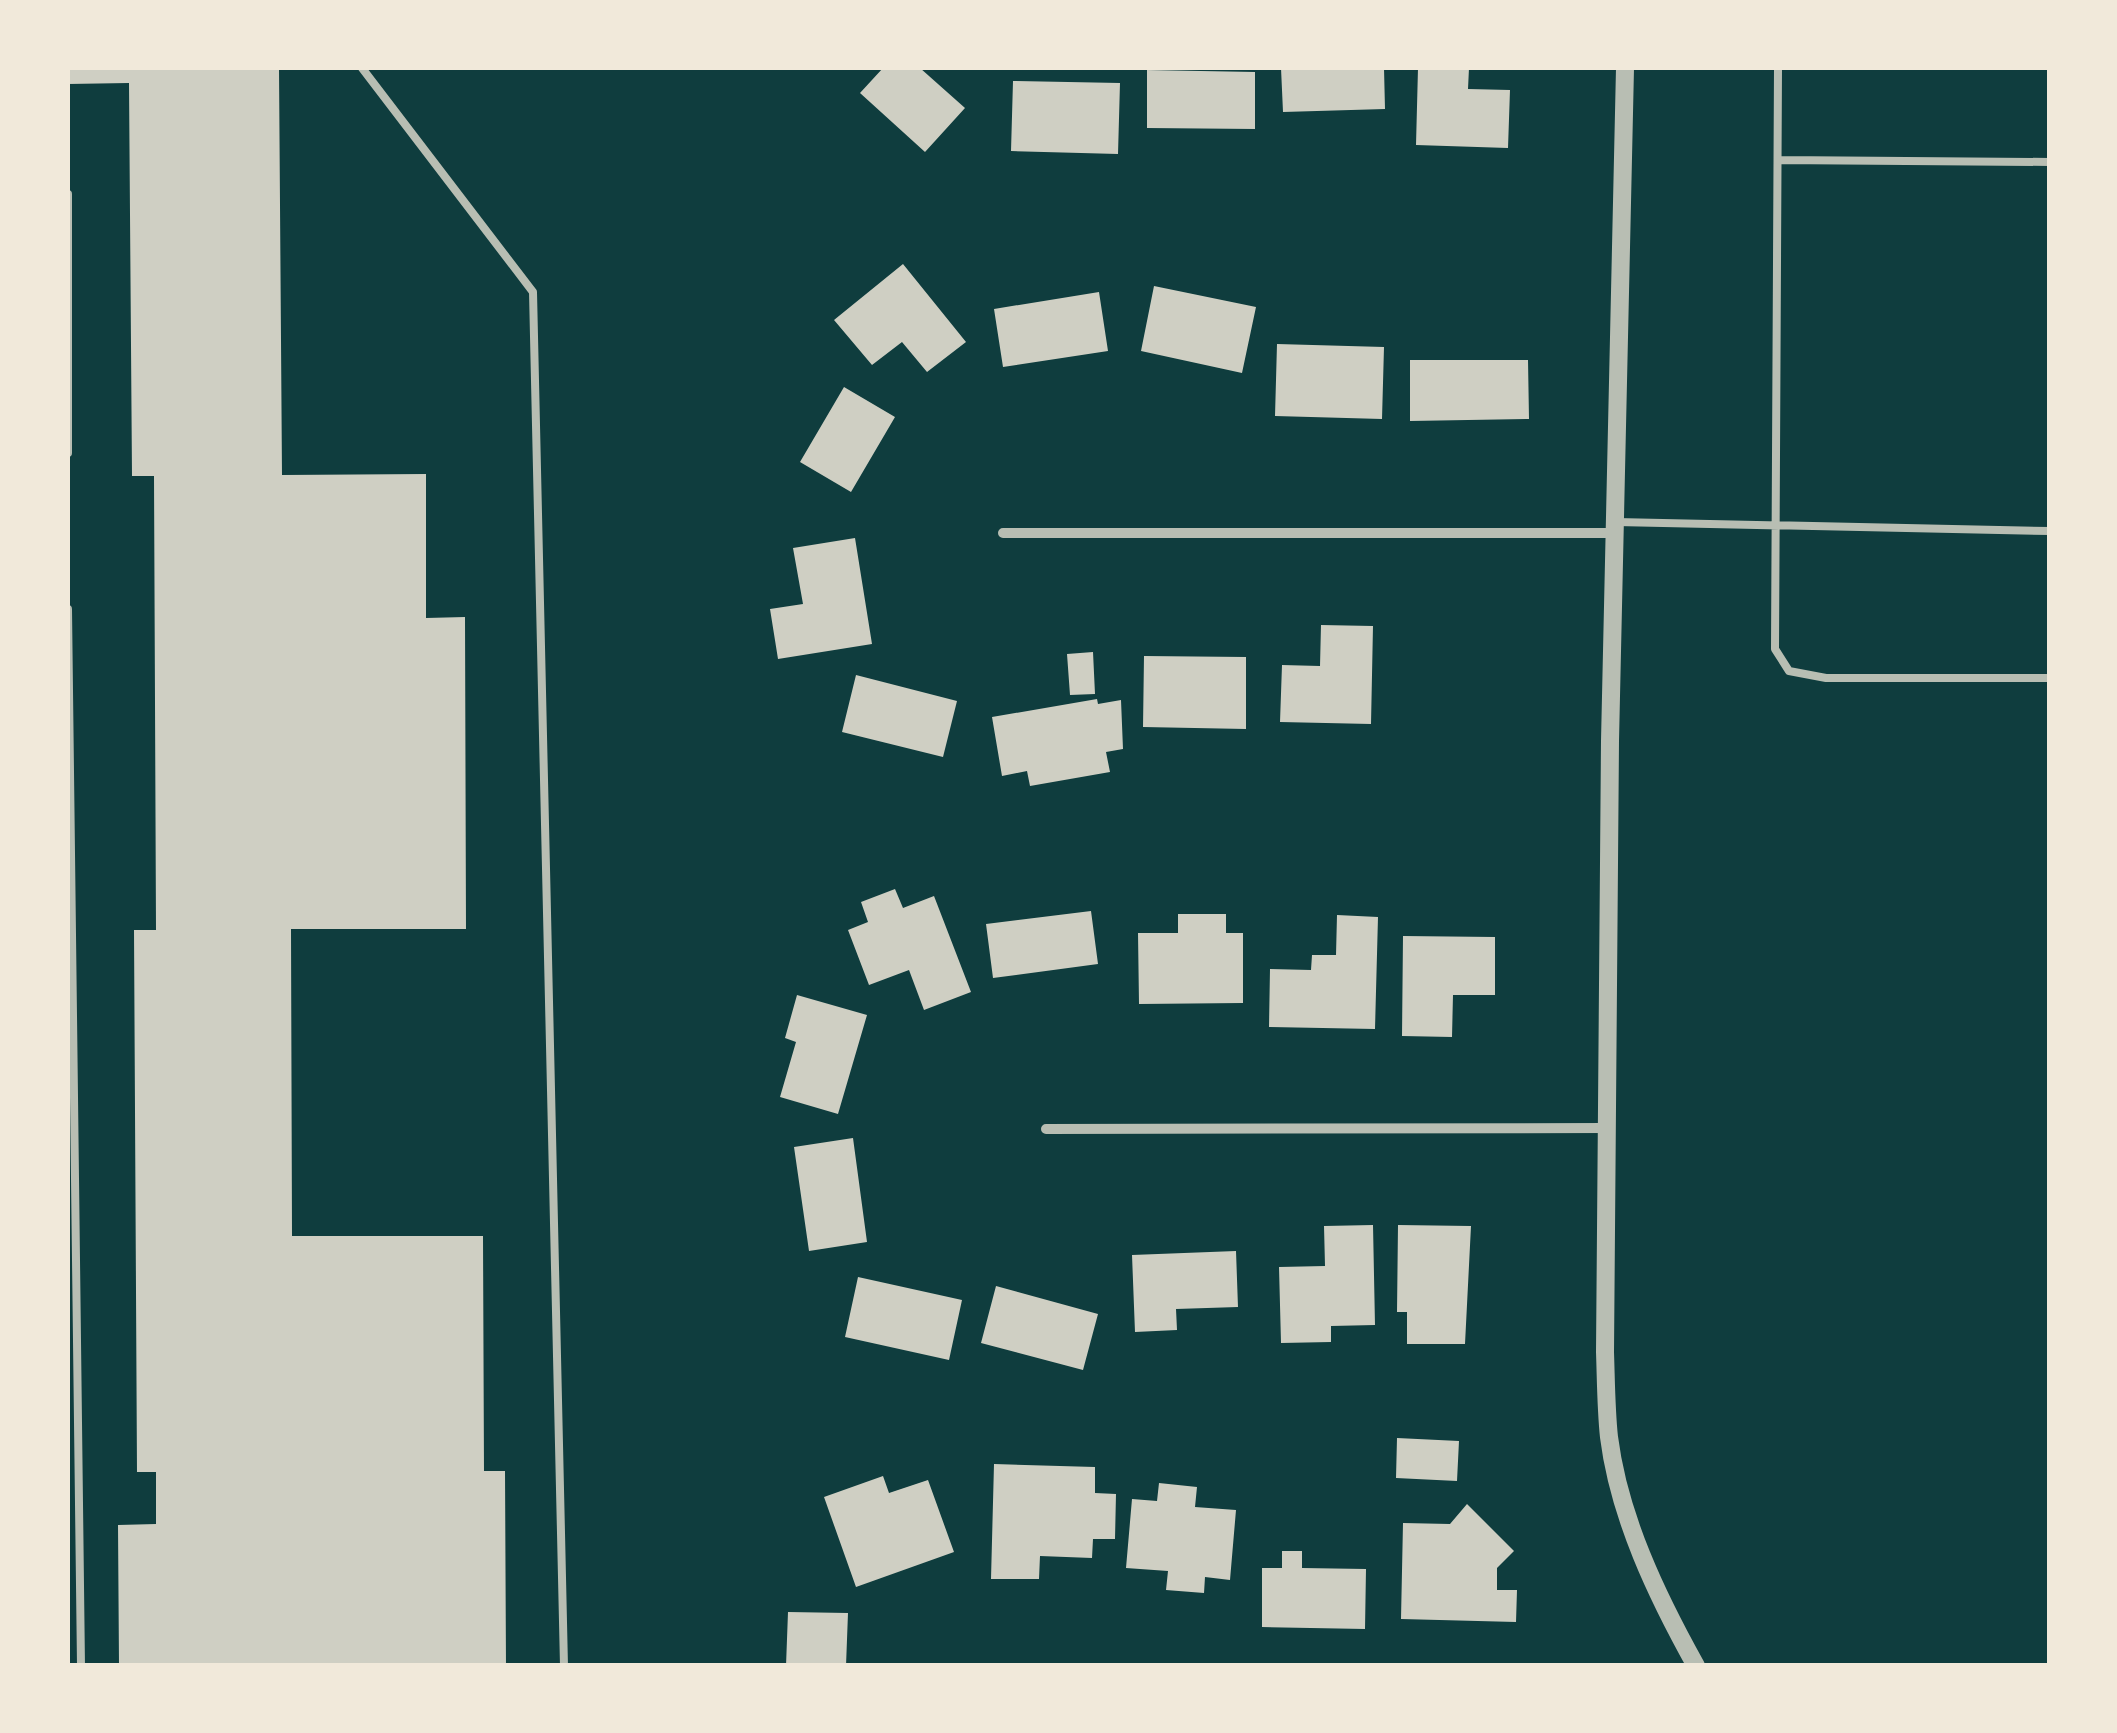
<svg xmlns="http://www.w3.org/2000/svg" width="2117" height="1733" font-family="'Fira Sans Condensed',sans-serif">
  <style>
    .building { fill: #cfcfc3 }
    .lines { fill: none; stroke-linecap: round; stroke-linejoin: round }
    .service { stroke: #b8beb3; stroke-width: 8 }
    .minor { stroke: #b8beb3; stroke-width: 10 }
    .tertiary { stroke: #b8beb3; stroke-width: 18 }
  </style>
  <rect width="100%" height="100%" fill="#0f3d3e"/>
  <!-- building -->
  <path class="building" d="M68 68H279L282 475 426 474V618L465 617 466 929H291L292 1236H483L484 1471H505L506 1666H119L118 1525 156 1524V1472H137L134 930H156L154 476H132L129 83 68 84Z
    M883 68H920L965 108 925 152 860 93Z
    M1281 68H1384L1385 109 1283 112Z
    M1418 68H1469L1468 89 1510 90 1508 148 1416 145Z
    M1147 70 1255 72V129L1147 128Z
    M1013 81 1120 83 1118 154 1011 151Z
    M903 264 966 342 927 372 902 342 872 365 834 320Z
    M1154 286 1256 307 1242 373 1141 351Z
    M1099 292 1108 351 1003 367 994 309Z
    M1277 344 1384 347 1382 419 1275 416Z
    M1410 360H1528L1529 419 1410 421Z
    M844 387 895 417 851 492 800 462Z
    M855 538 872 644 778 659 770 609 803 604 793 548Z
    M1321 625 1373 626 1371 724 1280 722 1282 665 1320 666Z
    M1093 652 1095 694 1070 695 1067 654Z
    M1144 656 1246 657V729L1143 727Z
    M856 675 957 701 943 757 842 732Z
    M1097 699 1098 704 1121 700 1123 749 1106 752 1110 772 1030 786 1027 771 1002 776 992 717Z
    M895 889 903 908 934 896 971 992 924 1010 909 970 869 985 848 930 868 922 861 902Z
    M1091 911 1098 964 993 978 986 924Z
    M1178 914H1226V933H1243V1003L1139 1004 1138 933H1178Z
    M1337 915 1378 917 1375 1029 1269 1027 1270 969 1311 970 1312 955H1336Z
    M1403 936 1495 937V995H1453L1452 1037 1402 1036Z
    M797 995 867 1015 838 1114 780 1097 796 1042 785 1038Z
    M853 1138 867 1242 809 1251 794 1147Z
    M1373 1225 1375 1325 1331 1326V1342L1281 1343 1279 1267 1325 1266 1324 1226Z
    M1398 1225 1471 1226 1465 1344H1407V1312H1397Z
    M1236 1251 1238 1307 1176 1309 1177 1330 1135 1332 1132 1255Z
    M858 1277 962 1300 949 1360 845 1337Z
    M996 1286 1098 1314 1083 1370 981 1343Z
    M1397 1438 1459 1441 1457 1481 1396 1478Z
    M994 1464 1095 1467V1493L1116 1494 1115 1539H1093L1092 1558 1040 1556 1039 1579H991Z
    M883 1476 889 1493 928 1480 954 1552 856 1587 824 1497Z
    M1159 1483 1197 1487 1195 1507 1236 1510 1230 1580 1205 1577 1204 1593 1166 1590 1168 1571 1126 1568 1132 1499 1157 1501Z
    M1467 1504 1514 1551 1497 1568V1590H1517L1516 1622 1401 1619 1403 1523 1450 1524Z
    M1282 1551H1302V1568L1366 1569 1365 1629 1262 1627V1568H1282Z
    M788 1612 848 1613 846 1666H786Z"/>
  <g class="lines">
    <!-- service -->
    <path class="service" d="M362 68 533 292 564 1666
      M1778 68 1775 649 1789 671 1826 678H2050
      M1779 160 2050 162
      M68 194V453
      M1616 522 2050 531
      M68 609 81 1666"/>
    <!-- minor -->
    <path class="minor" d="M1003 533H1615
      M1046 1129 1607 1128"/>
    <!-- tertiary -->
    <path class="tertiary" d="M1625 68 1610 741 1605 1352C1606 1380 1606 1409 1609 1437 1619 1517 1657 1596 1696 1666"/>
  </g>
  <!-- border -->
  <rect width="2117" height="1733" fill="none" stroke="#f1e9da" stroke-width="140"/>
</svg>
